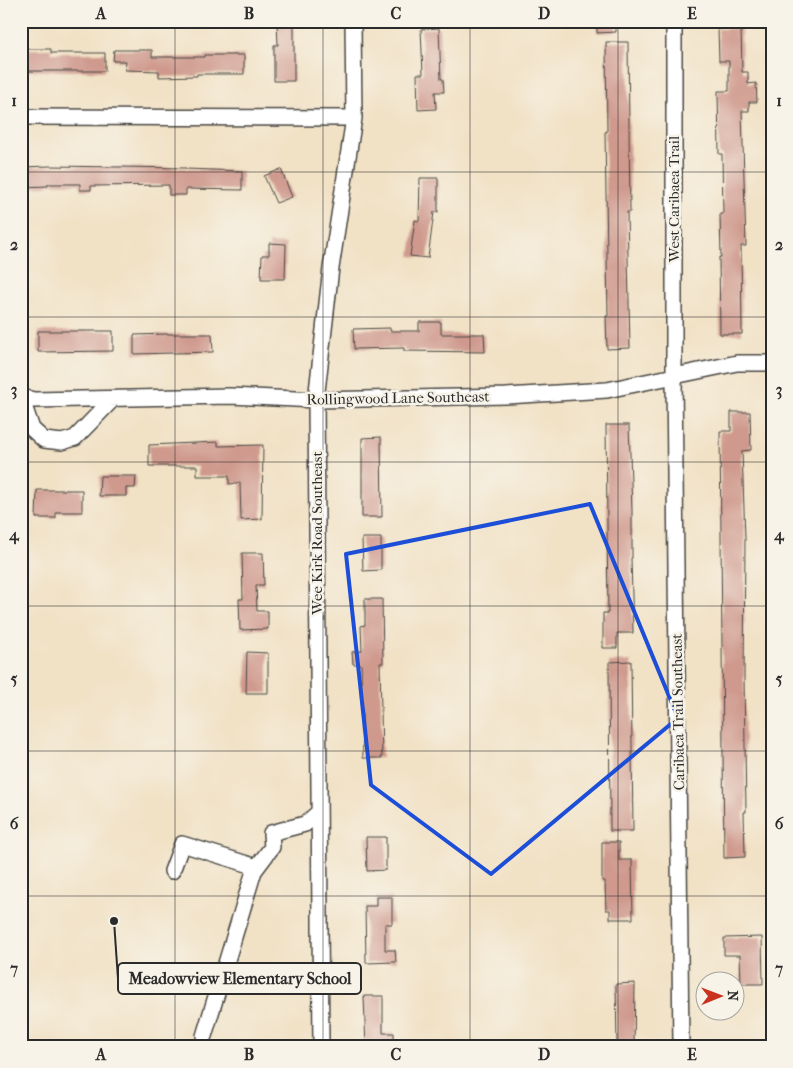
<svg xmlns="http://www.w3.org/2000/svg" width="793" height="1068" font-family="'IM FELL French Canon',serif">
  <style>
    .building { fill: #cf998d }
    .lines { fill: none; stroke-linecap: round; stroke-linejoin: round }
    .minor-casing { stroke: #494642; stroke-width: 18 }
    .minor { stroke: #fff; stroke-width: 15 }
    .marked { fill: none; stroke: #1d4ed8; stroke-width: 4; stroke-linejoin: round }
    .grid { fill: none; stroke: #2b2b2b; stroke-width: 1; stroke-opacity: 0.55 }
    .labels { text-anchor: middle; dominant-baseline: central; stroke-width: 5; stroke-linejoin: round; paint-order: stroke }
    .street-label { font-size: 15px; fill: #2b2b2b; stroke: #f7f3e8 }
    .leader { fill: none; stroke: #2b2b2b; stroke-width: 2 }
    .callout-dot { fill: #2b2b2b; stroke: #f7f3e8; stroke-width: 2 }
    .callout { fill: #f7f3e8; stroke: #2b2b2b; stroke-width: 2 }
    .callout-label { font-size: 16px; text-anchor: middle; font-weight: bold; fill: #2b2b2b }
    .neatline { fill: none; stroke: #2b2b2b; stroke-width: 2 }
    .grid-label { font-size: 16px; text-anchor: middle; font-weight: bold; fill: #2b2b2b }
  </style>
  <rect width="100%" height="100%" fill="#f7f3e8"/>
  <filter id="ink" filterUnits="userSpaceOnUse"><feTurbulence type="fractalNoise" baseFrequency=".02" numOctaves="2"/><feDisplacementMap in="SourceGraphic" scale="10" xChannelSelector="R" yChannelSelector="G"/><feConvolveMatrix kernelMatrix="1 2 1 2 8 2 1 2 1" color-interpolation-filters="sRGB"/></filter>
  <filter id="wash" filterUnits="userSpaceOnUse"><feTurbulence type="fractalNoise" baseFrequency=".0096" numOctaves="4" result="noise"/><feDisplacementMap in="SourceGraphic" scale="20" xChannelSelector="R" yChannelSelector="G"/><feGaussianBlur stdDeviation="1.12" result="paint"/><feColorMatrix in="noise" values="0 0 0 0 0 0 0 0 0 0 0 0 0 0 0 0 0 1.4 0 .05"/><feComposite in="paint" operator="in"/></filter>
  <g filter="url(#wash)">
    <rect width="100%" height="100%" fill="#f1e1c5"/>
    <g id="blocks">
      <!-- building -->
      <path class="building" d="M277 21H294V81H274V45H278Z
        M597 21H616V32L597 33Z
        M439 28 441 79H443L444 92H435L436 109 418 110 417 74H423L421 29Z
        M741 28 742 72H748V84L756 83 757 102H749V111H742L746 246H741L742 334H720L719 257H721L720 214H723L722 154H719L718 91H729V61H719L718 29Z
        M606 42H628L630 212H627L630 348 607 349 606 316H608L605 132H607Z
        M23 49H51V53H105V71H23Z
        M114 50H152V57H205V55H244V74H197V76L159 77V71L125 70 126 61H113Z
        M51 166 186 168V169L242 171V190L186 189V195H169V185L91 186V190H80V184H48V186L21 187V167Z
        M281 169 292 197 276 203 264 176Z
        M420 178H438V212H434L428 258 410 256 415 220 419 221Z
        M269 243 286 244 285 279H261L262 255H269Z
        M419 322H441V334H484L485 352 404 351V348L354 349 353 329 390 328V331H419Z
        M38 331H113V351L38 352Z
        M166 334H212L213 352 134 354V335Z
        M731 412H750L751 450 742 451 745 538 744 678 746 812H744L745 857 724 858 720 431H731Z
        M606 425H629L632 511V558H631L633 633H617V648H603V613H608Z
        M381 437 382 517H362V438Z
        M218 442V446L263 445 262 519 241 520 240 483 229 484V476H197V466H149V445Z
        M100 476H136L135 488H126V496H99Z
        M37 490H82V512H56V518H36Z
        M362 538H381V570L363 571Z
        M242 553H263L264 585H256L257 611H268V629L240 630 239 599H243Z
        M365 599H382L383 663H380L382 758H363L361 664H353L352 652 362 651 361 626 365 625Z
        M247 652 268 653V693H246Z
        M631 661 633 831H610L609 662Z
        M366 837H386V870L367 871Z
        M602 842H619V860H632L633 919H610V910H606L605 881H602Z
        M376 897H392V924H385V950H395L396 962 366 963 365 906H376Z
        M762 937 763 984H741L740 955H724V938Z
        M635 983 634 1047H617L616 984Z
        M364 996H383V1033H394V1047H366Z"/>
    </g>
  </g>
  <g filter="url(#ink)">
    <use href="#blocks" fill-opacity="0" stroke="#494642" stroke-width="1"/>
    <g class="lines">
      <defs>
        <path id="minor" d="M674 21V377L681 1047
          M21 117 354 118
          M21 397 34 400 230 396 316 400 506 396 607 390 737 363H772
          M21 397 32 429 44 440 62 442 75 438 113 399
          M172 871 182 844 257 867
          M204 1036 254 871 272 847 271 833 305 824 319 812
          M321 1047 316 400 331 268 354 118 353 21"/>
      </defs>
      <!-- minor casing -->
      <use href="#minor" class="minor-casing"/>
      <!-- minor -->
      <use href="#minor" class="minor"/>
    </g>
  </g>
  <!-- marked area -->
  <path class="marked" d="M590 504 678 718 491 874 371 785 346 554Z"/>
  <!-- grid -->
  <path class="grid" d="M175 21V1047M323 21V1047M470 21V1047M618 21V1047M21 172H772M21 317H772M21 462H772M21 606H772M21 751H772M21 896H772"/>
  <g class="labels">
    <!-- street labels -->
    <g class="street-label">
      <text transform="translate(674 199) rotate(-90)">West Caribaea Trail</text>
      <text transform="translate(398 398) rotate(-1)">Rollingwood Lane Southeast</text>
      <text transform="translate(317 533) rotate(-90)">Wee Kirk Road Southeast</text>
      <text transform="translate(678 712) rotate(-91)">Caribaea Trail Southeast</text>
    </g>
  </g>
  <!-- callouts -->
  <path class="leader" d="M114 921L118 979"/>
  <circle class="callout-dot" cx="114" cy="921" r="5"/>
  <rect class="callout" x="118" y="963" width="243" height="31" rx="5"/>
  <g class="callout-label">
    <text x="240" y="984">Meadowview Elementary School</text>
  </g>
  <!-- margin -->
  <rect width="793" height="1068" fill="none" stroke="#f7f3e8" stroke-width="55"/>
  <!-- north arrow -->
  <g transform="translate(720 996) rotate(89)"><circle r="24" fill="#f7f3e8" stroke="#a5a39c"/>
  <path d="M0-4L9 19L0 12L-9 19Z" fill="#c8321e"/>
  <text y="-8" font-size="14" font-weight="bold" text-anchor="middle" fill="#2b2b2b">N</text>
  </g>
  <rect x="28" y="28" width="738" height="1012" class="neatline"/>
  <g class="grid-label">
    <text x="101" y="19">A</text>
    <text x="249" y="19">B</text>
    <text x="396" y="19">C</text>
    <text x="544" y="19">D</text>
    <text x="692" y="19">E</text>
    <text x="14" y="106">1</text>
    <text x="779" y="106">1</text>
    <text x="14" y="250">2</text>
    <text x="779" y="250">2</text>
    <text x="14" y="395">3</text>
    <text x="779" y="395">3</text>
    <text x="14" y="540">4</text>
    <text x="779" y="540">4</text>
    <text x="14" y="684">5</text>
    <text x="779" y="684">5</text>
    <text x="14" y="829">6</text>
    <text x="779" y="829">6</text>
    <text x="14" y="974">7</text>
    <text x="779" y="974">7</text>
    <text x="101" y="1060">A</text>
    <text x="249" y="1060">B</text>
    <text x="396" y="1060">C</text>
    <text x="544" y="1060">D</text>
    <text x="692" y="1060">E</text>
  </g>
</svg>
